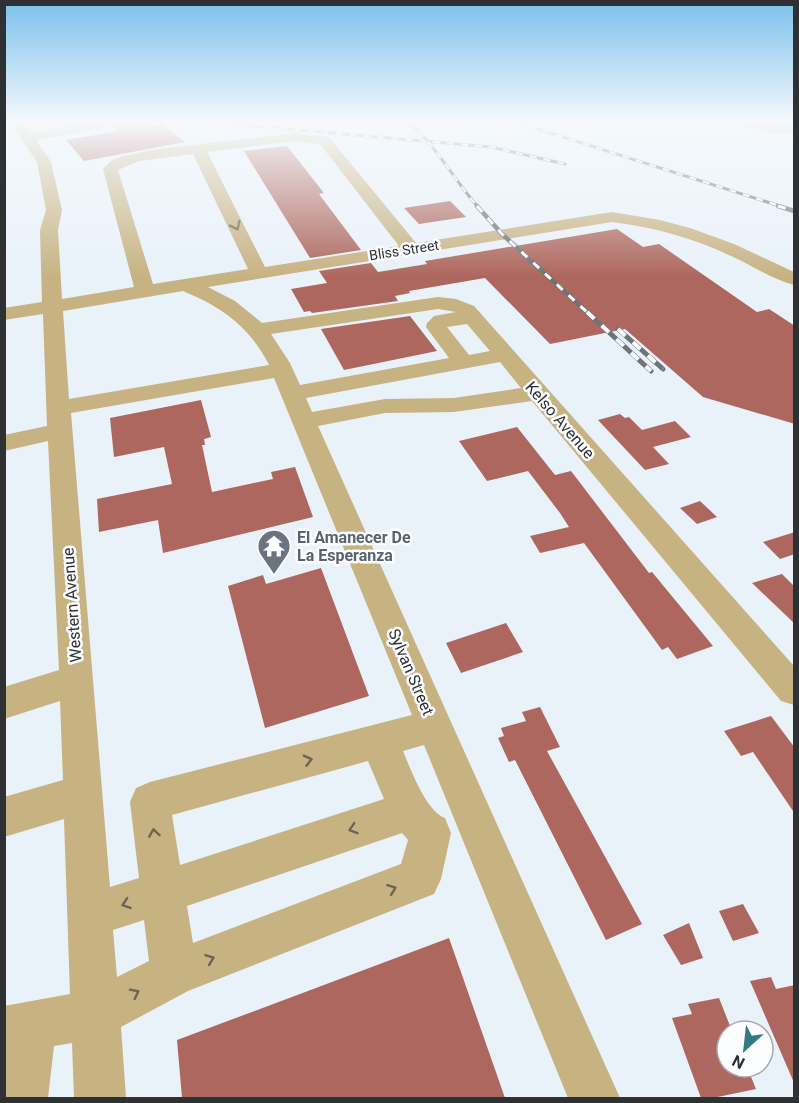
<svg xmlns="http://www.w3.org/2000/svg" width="799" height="1103" font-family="Roboto,sans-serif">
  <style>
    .building { fill: #ae675e }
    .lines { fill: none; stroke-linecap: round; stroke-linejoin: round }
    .minor { fill: #c7b282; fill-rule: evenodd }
    .rail-far2-casing { stroke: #6e7378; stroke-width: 3 }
    .rail-far1-casing { stroke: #6e7378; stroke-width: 4.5 }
    .rail-casing { stroke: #6e7378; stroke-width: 5 }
    .rail-far2 { stroke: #fcfdff; stroke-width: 2; stroke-dasharray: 7; stroke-linecap: butt }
    .rail-far1 { stroke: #fcfdff; stroke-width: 3; stroke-dasharray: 8; stroke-linecap: butt }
    .rail { stroke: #fcfdff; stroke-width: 4; stroke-dasharray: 10; stroke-linecap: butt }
    .oneway { stroke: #6b6553 }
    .labels { text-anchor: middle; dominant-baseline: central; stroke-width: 5; stroke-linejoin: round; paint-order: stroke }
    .far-street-label { font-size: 14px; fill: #2e3134; stroke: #fcfdff }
    .street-label { font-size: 16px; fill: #2e3134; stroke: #fcfdff }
    .worship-label { font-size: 16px; font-weight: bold; fill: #5b616d; stroke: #fcfdff; text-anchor: start }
  </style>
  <rect width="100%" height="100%" fill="#e9f1f9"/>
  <!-- building -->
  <path class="building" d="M110 122H148L152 126 162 124 185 142 84 161 66 140 118 131Z
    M287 146 324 193 319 194 361 250 310 258 244 151Z
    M450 201 466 217 419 224 404 208Z
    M617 229 643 247 659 244 757 312 769 309 795 326V424L703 397 625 329 550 344 485 278 409 291 410 293 395 296 398 301 312 313 310 311 304 312 291 289 327 283 319 271 371 263 378 272 427 264 425 261Z
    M410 316 437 351 344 370 321 329Z
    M201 400 211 437 204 439 205 445H202L212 492 273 479 271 472 295 467 313 517 163 553 158 520 99 532 97 499 172 484 164 447 114 457 110 418Z
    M620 414 625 418 629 417 642 430 675 421 691 437 653 447 669 464 645 470 598 420Z
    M517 427 555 475 571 471 649 573 652 572 713 646 677 659 668 647 662 650 584 543 540 553 530 536 569 527 560 513 528 471 487 481 459 441Z
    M700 501 717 517 697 524 680 508Z
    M795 532V554L780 559 763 542Z
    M321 568 369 696 265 728 228 586 263 575 266 584Z
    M782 574 795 587V624L752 583Z
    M506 623 523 652 461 673 446 643Z
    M540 707 560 747 547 751 642 924 606 940 515 760 509 762 498 738 504 736 501 728 526 721 522 712Z
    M771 716 795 748V814L753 752 741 756 724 731Z
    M743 904 759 933 733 941 719 911Z
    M689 923 703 958 681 965 663 935Z
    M449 938 505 1098H182L177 1040Z
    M771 977 776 989 795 985V1085L750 981Z
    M719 998 732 1031H727V1067H747L756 1089 713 1098H701L672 1018 692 1014 688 1004Z"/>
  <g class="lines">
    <!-- minor -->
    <path class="minor" d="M10 122H23L31 133 90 122 109 124 103 128 36 140 51 162 62 210 58 230 62 299 134 287 103 169 111 161 120 157 151 150 294 133 329 137 416 243 612 212 660 220 690 228 734 244 794 272V285C772 279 751 265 731 256 693 238 654 227 612 222L208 287 235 301 262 323 438 297 456 299 474 306 794 666V705L781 701 532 401 454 412 385 413 318 426 620 1098H568L424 745 403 751C411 770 426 811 445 818L451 833 441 879 434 894 188 991 121 1027 126 1098H74L72 1043 54 1046 48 1098H4V1006L70 994 64 819 4 837V797L63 780 60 701 4 719V687L59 670 48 441 4 451V435L47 426 43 314 4 320V308L42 302 40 230 46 210 37 162ZM294 141 320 144 399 246 265 267 207 152ZM193 154 248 269 153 284 118 170 139 161ZM183 291C222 307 250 327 269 365L69 399 63 311ZM438 309 456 312 434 316 427 323 426 327 449 358 300 385 290 363 271 334ZM467 324 490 351 469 355 447 327ZM500 362 521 388 454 398 385 399 312 412 306 398ZM274 378 412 715 150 782 136 788 130 802 139 878 110 887 71 413ZM368 761 384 799 180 865 172 815ZM402 833 408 840 401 864 193 943 187 906ZM144 920 149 961 117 977 113 930Z
      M730 122 794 126V134L768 133Z"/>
    <defs>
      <path id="rail-far2" d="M210 122 491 147 565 164
        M408 122C436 145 454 180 478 207
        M516 122 783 207"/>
      <path id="rail-far1" d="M477 206 502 234 589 314
        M778 206 794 211"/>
      <path id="rail" d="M587 312 651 371
        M618 329 663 369"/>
    </defs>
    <!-- rail-far2 casing -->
    <use href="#rail-far2" class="rail-far2-casing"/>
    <!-- rail-far1 casing -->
    <use href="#rail-far1" class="rail-far1-casing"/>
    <!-- rail casing -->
    <use href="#rail" class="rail-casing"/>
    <!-- rail-far2 -->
    <use href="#rail-far2" class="rail-far2"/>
    <!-- rail-far1 -->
    <use href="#rail-far1" class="rail-far1"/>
    <!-- rail -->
    <use href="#rail" class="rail"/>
  </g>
  <!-- one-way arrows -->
  <defs><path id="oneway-chevron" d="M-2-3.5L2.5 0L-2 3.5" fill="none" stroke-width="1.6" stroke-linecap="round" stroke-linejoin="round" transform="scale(1.5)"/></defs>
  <g class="oneway">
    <use href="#oneway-chevron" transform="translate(236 226) rotate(64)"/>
    <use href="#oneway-chevron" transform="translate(308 760) rotate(-15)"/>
    <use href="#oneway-chevron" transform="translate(353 829) rotate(162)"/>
    <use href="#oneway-chevron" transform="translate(154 833) rotate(-98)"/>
    <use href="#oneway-chevron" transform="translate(392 889) rotate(-21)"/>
    <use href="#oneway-chevron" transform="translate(126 904) rotate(161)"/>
    <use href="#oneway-chevron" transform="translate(210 959) rotate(-21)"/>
    <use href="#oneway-chevron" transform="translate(135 993) rotate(-27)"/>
  </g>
  <!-- sky -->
  <linearGradient id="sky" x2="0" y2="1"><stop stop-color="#7bc0ea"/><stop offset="0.44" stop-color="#f5f9fc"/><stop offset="1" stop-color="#f5f9fc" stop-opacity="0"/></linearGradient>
  <rect width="799" height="277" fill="url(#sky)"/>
  <!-- icons -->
  <defs>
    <symbol id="temple-pin" viewBox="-11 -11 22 30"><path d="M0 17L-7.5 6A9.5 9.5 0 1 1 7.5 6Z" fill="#6b7280" stroke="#fcfdff"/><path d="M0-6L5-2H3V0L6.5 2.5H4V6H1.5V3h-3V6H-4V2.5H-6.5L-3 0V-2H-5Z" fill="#fff"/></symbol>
  </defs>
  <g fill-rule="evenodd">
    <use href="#temple-pin" x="255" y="527" width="38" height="52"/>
  </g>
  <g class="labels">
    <!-- far-street labels -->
    <g class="far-street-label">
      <text transform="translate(404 250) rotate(-9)">Bliss Street</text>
    </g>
    <!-- street labels -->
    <g class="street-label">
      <text transform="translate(560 420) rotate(49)">Kelso Avenue</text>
      <text transform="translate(72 605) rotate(-94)">Western Avenue</text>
      <text transform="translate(411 672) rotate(67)">Sylvan Street</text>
    </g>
    <!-- worship labels -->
    <g class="worship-label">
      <text x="297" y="537">El Amanecer De<tspan x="297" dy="18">La Esperanza</tspan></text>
    </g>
  </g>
  <!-- border -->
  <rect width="799" height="1103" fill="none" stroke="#2e3134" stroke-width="12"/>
  <!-- north arrow -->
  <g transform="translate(745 1049) rotate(207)"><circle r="28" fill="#fcfdff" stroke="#aaabae" stroke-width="1.5"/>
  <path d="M0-4.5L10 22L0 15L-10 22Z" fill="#337a84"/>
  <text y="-9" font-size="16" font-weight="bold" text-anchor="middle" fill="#2e3134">N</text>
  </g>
</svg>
